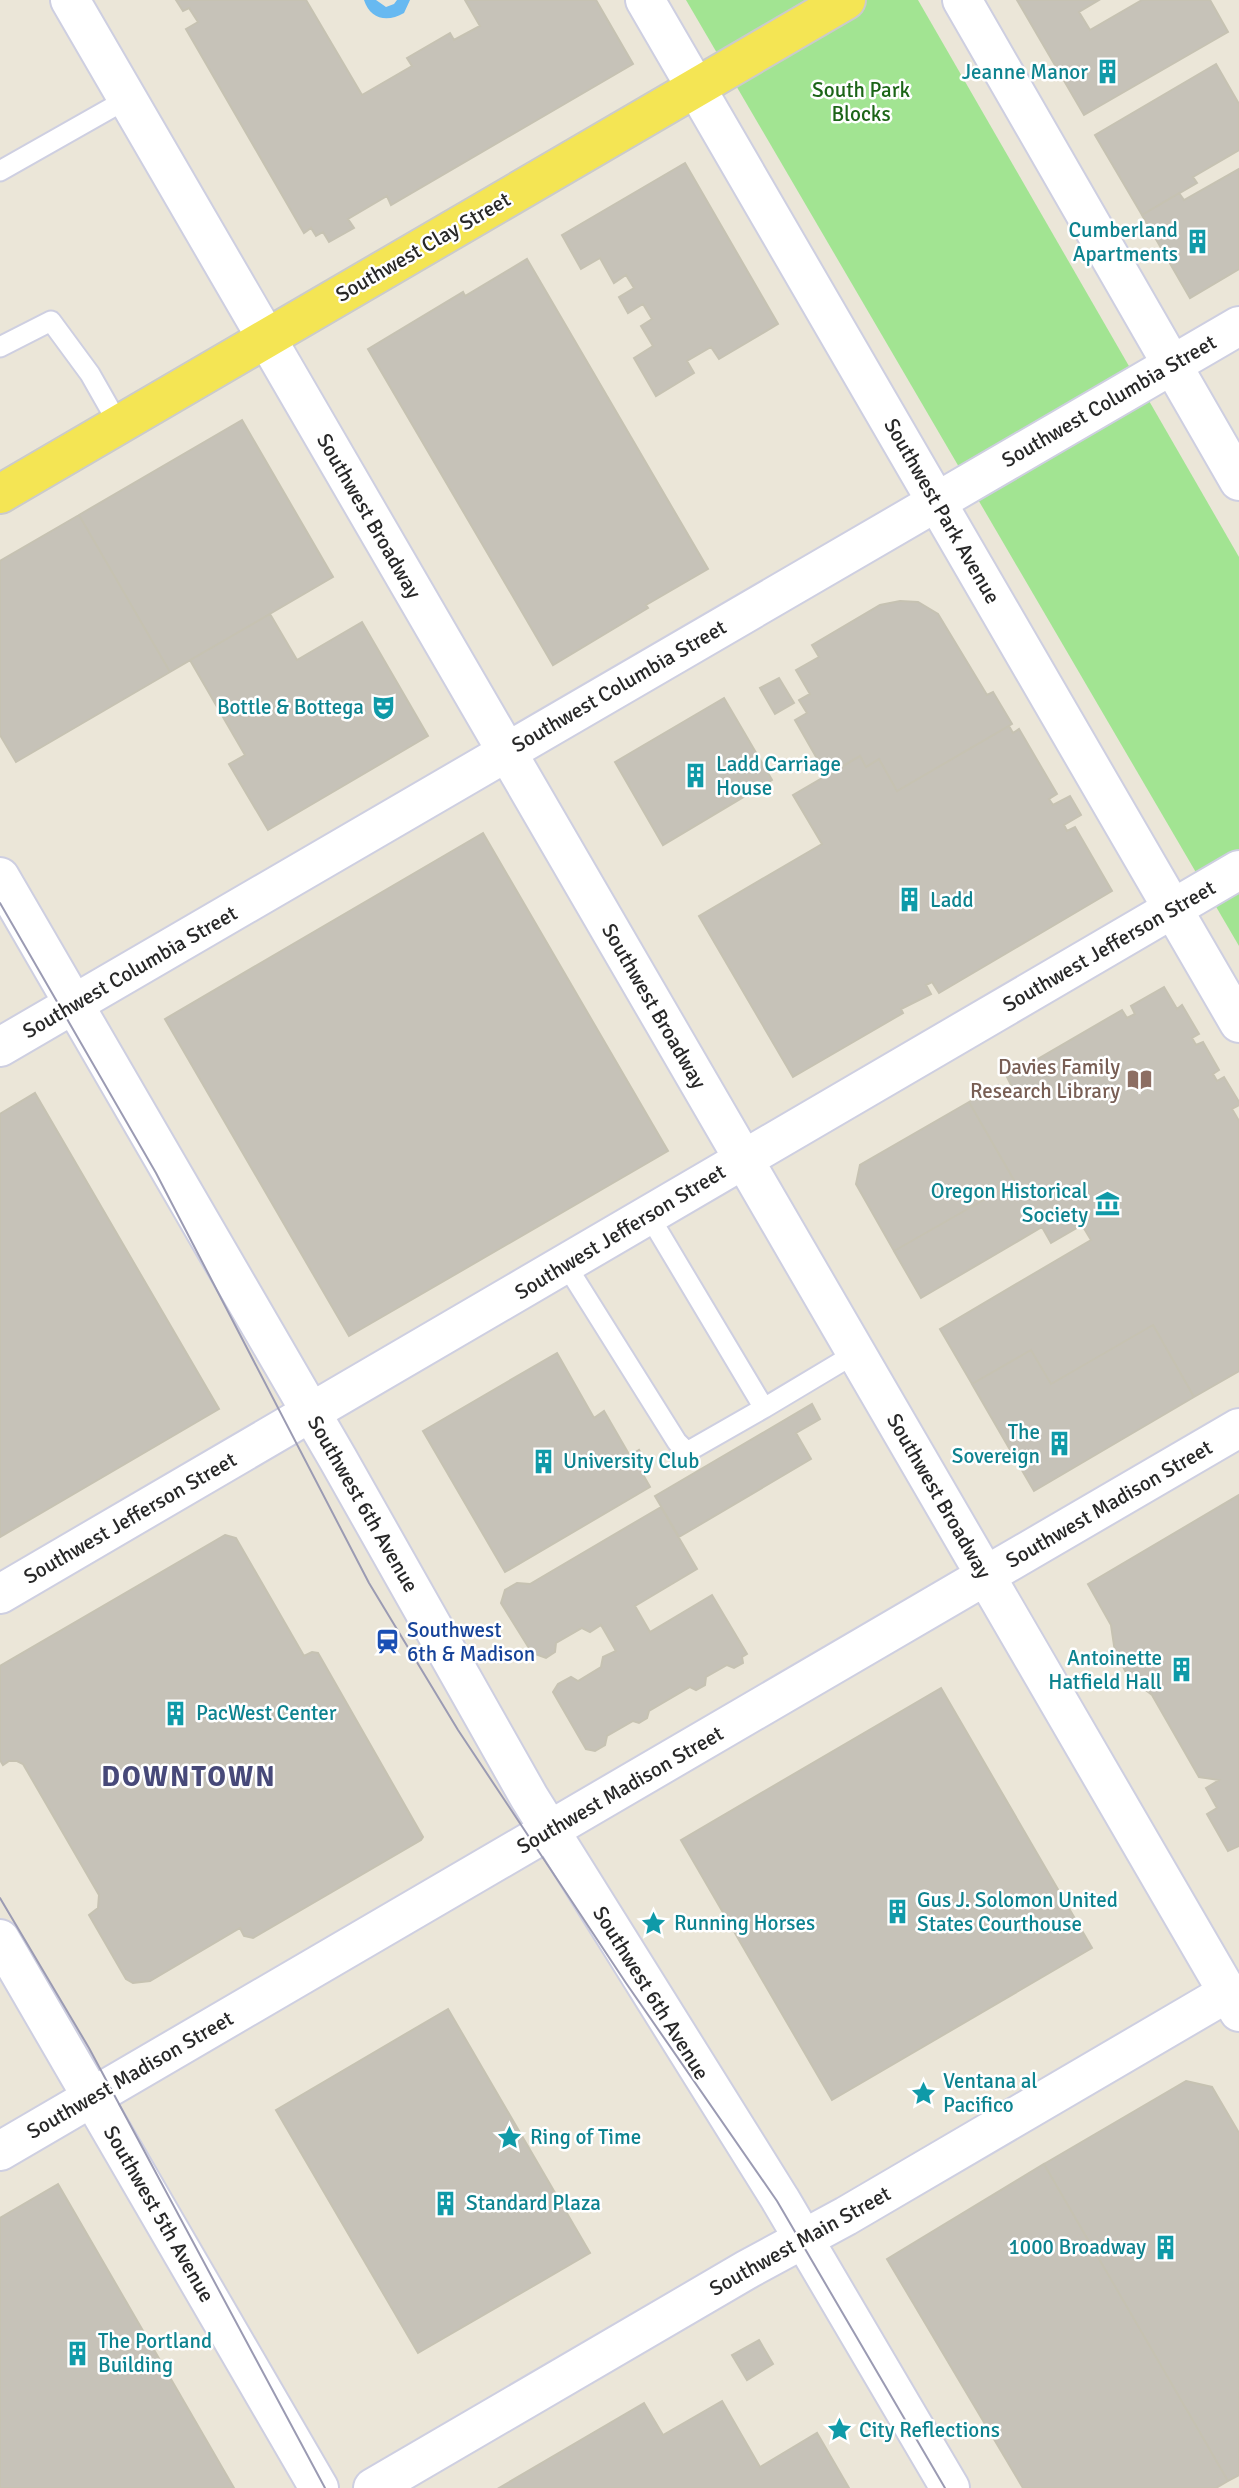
<svg xmlns="http://www.w3.org/2000/svg" width="1239" height="2488" font-family="Signika,sans-serif">
  <style>
    .green { fill: #a2e492 }
    .water { fill: #67b9f1 }
    .building { fill: #c6c2b8; stroke: #c6c2b2; stroke-width: 2 }
    .lines { fill: none; stroke-linecap: round; stroke-linejoin: round }
    .service-casing { stroke: #cecfe1; stroke-width: 23 }
    .minor-casing { stroke: #cecfe1; stroke-width: 42 }
    .tertiary-casing { stroke: #cecfe1; stroke-width: 42 }
    .secondary-casing { stroke: #cecfe1; stroke-width: 42 }
    .primary-casing { stroke: #cbcbcb; stroke-width: 42 }
    .service { stroke: #fff; stroke-width: 19 }
    .minor { stroke: #fff; stroke-width: 38 }
    .tertiary { stroke: #fff; stroke-width: 38 }
    .secondary { stroke: #fff; stroke-width: 38 }
    .primary { stroke: #f4e554; stroke-width: 38 }
    .tram { stroke: #9b9bb3; stroke-width: 2 }
    .labels { text-anchor: middle; dominant-baseline: central; stroke-width: 5; stroke-linejoin: round; paint-order: stroke }
    .culture-label { font-size: 21px; fill: #0d838f; stroke: #fff; text-anchor: start }
    .park-label { font-size: 21px; fill: #1c6517; stroke: #fff }
    .street-label { font-size: 21px; fill: #282828; stroke: #fff }
    .education-label { font-size: 21px; fill: #785e54; stroke: #fff; text-anchor: end }
    .transit-label { font-size: 21px; fill: #164399; stroke: #fff; text-anchor: start }
    .district-label { font-size: 28px; font-weight: bold; letter-spacing: 2px; fill: #474979; stroke: #fff }
  </style>
  <rect width="100%" height="100%" fill="#ebe6d8"/>
  <!-- green -->
  <path class="green" d="M686 0H918L1239 557V946Z"/>
  <!-- water -->
  <path class="water" d="M364 0H376L386 7 394 4 397 0H410L404 13C387 23 370 19 364 0Z"/>
  <!-- building -->
  <path class="building" d="M176 0H306L362 95 412 66 407 58 450 33 454 40 480 26 465 0H596L633 64 391 205 387 196 348 219 354 228 329 242 323 232 316 236 311 228 304 233 186 29 198 22 189 8 183 11Z
    M1017 0H1099L1079 12 1090 30 1142 0H1210L1228 32 1084 115Z
    M1216 64 1239 104V150L1193 177 1197 183 1142 215 1095 135Z
    M685 163 778 324 719 359 711 347 687 361 694 373 656 396 634 358 653 346 641 326 652 319 643 304 628 313 619 297 634 288 626 275 614 283 600 258 581 269 562 235Z
    M1239 169V269L1190 298 1142 215 1179 193 1184 200Z
    M527 259 708 569 646 605 648 608 553 665 368 349 463 292 465 296Z
    M242 420 333 577 170 672 79 515Z
    M79 515 170 672 16 762 0 735V561Z
    M900 601 918 602 938 614 987 695 993 692 1012 724 897 791 879 759 866 767 860 756 827 776 795 720 807 713 799 700 810 694 796 670 819 657 812 645 880 605Z
    M270 614 297 660 362 622 428 736 268 830 229 764 245 755 190 660Z
    M779 678 794 703 775 714 760 688Z
    M724 698 772 780 663 845 615 762Z
    M1009 726 1013 733 1019 729 1057 794 1049 799 1053 805 1070 796 1081 815 1064 825 1067 831 1075 827 1112 891 939 993 932 982 926 985 931 994 901 1009 903 1013 793 1077 699 916 822 844 793 795 860 756 866 767 879 759 897 791Z
    M483 833 668 1151 349 1336 165 1019Z
    M1164 987 1177 1009 1182 1005 1199 1034 1192 1038 1196 1045 1203 1042 1219 1070 1213 1074 1217 1081 1224 1077 1239 1102V1105L1232 1109 1239 1121V1371L1194 1397 1153 1325 1051 1384 1031 1350 972 1384 940 1329 1091 1240 1082 1225 1051 1243 1042 1227 921 1298 894 1251 1015 1182 969 1102 998 1085 1003 1093 1012 1087 1007 1077 1122 1010 1127 1018 1135 1014 1131 1006Z
    M35 1093 219 1409 0 1537V1114Z
    M969 1102 1015 1182 894 1251 856 1184 860 1165Z
    M1153 1325 1194 1397 1034 1491 972 1384 1031 1350 1051 1384Z
    M557 1353 594 1418 604 1411 630 1456 639 1450 649 1466 641 1471 650 1487 505 1572 423 1431Z
    M812 1404 820 1419 796 1433 811 1459 679 1537 655 1496Z
    M1239 1495V1846L1228 1851 1207 1814 1217 1808 1206 1788 1219 1780 1199 1777 1152 1695 1128 1676 1115 1652 1111 1625 1088 1584Z
    M661 1507 697 1569 635 1606 650 1632 712 1595 747 1654 742 1657 743 1663 734 1668 727 1665 706 1677 705 1685 696 1690 690 1687 649 1711 647 1718 639 1723 633 1721 607 1736 605 1745 595 1751 586 1749 553 1692 558 1684 571 1677 578 1681 601 1667 603 1657 616 1651 601 1625 590 1632 582 1628 556 1643 555 1652 546 1658 532 1653 501 1603 505 1590 517 1583 530 1584Z
    M225 1535 236 1538 304 1656 312 1652 318 1653 423 1837 421 1840 253 1938 244 1936 240 1928 150 1981 133 1983 126 1979 89 1915 98 1908 99 1895 30 1776 23 1764 17 1761H9L3 1765 0 1760V1666Z
    M941 1688 1092 1948 832 2100 681 1840Z
    M448 2009 590 2253 418 2353 276 2110Z
    M1186 2081 1212 2087 1239 2133V2475L1228 2481 1044 2164Z
    M1044 2164 1228 2481 1216 2488H1023L887 2259Z
    M58 2184 234 2488H0V2218Z
    M759 2340 773 2364 747 2380 732 2355Z
    M722 2401 760 2467 817 2433 849 2488H499L644 2403 663 2435Z"/>
  <g class="lines">
    <defs>
      <path id="service" d="M0 171 127 99
        M0 347 51 321 90 374 119 425
        M566 1265 677 1442 687 1452 764 1408 648 1214
        M764 1408 856 1353"/>
      <path id="minor" d="M645 0 1239 1023
        M962 0 1239 481
        M985 1576 1239 1428"/>
      <path id="tertiary" d="M0 877 338 1459 529 1797 780 2199 950 2488
        M0 1939 319 2488
        M373 2488 748 2269 846 2216 1227 1993"/>
      <path id="secondary" d="M70 0 1239 2012
        M0 1047 1239 326
        M0 1594 1239 870
        M0 2151 985 1576"/>
      <path id="primary" d="M0 494 846 0"/>
    </defs>
    <!-- service casing -->
    <use href="#service" class="service-casing"/>
    <!-- minor casing -->
    <use href="#minor" class="minor-casing"/>
    <!-- tertiary casing -->
    <use href="#tertiary" class="tertiary-casing"/>
    <!-- secondary casing -->
    <use href="#secondary" class="secondary-casing"/>
    <!-- primary casing -->
    <use href="#primary" class="primary-casing"/>
    <!-- service -->
    <use href="#service" class="service"/>
    <!-- minor -->
    <use href="#minor" class="minor"/>
    <!-- tertiary -->
    <use href="#tertiary" class="tertiary"/>
    <!-- secondary -->
    <use href="#secondary" class="secondary"/>
    <!-- primary -->
    <use href="#primary" class="primary"/>
    <!-- tram -->
    <path class="tram" d="M0 903 156 1173 369 1583 458 1730 626 1983 777 2201 945 2488
      M0 1898 89 2048 325 2488"/>
  </g>
  <!-- icons -->
  <defs>
    <symbol id="building-bare" viewBox="-9 -9 18 18"><path d="M-4-6H4V6H1V3H-1V6H-4ZM-2.5-4.3h1.7v1.8h-1.7ZM.8-4.3h1.7v1.8H.8ZM-2.5-1h1.7V.8h-1.7ZM.8-1h1.7V.8H.8Z" fill="#0f9aa8" stroke="#fff" stroke-width="2.5" paint-order="stroke"/></symbol>
    <symbol id="theatre-bare" viewBox="-9 -9 18 18"><path d="M-5-5.5Q0-4 5-5.5V0Q5 5 0 6Q-5 5-5 0ZM-3.3-2.5H-1v1.5H-3.3ZM1-2.5H3.3v1.5H1ZM-2.8 1Q0 5.5 2.8 1Z" fill="#0f9aa8" stroke="#fff" stroke-width="2.5" paint-order="stroke"/></symbol>
    <symbol id="library-bare" viewBox="-9 -9 18 18"><path d="M-6-4Q-3-5.5-.7-3.5V5Q-3 3-6 4ZM6-4Q3-5.5 .7-3.5V5Q3 3 6 4Z" fill="#8d6e63" stroke="#fff" stroke-width="2.5" paint-order="stroke"/></symbol>
    <symbol id="museum-bare" viewBox="-9 -9 18 18"><path d="M0-6L6-3V-2H-6V-3ZM-5-1h2V3h-2ZM-1-1h2V3h-2ZM3-1h2V3H3ZM-6 4H6V6H-6Z" fill="#0f9aa8" stroke="#fff" stroke-width="2.5" paint-order="stroke"/></symbol>
    <symbol id="station-bare" viewBox="-9 -9 18 18"><path d="M-3-6H3Q5-6 5-4V2Q5 4 3 4L4.5 6H3L1.5 4h-3L-3 6H-4.5L-3 4Q-5 4-5 2V-4Q-5-6-3-6ZM-3.5-4v3h7v-3ZM-3.5 1v1.5H-2V1ZM2 1v1.5H3.5V1Z" fill="#1a4fb4" stroke="#fff" stroke-width="2.5" paint-order="stroke"/></symbol>
    <symbol id="sight-bare" viewBox="-9 -9 18 18"><path d="M0-6L1.8-2.2L6-1.7L2.9 1.2L3.7 5.4L0 3.3L-3.7 5.4L-2.9 1.2L-6-1.7L-1.8-2.2Z" fill="#0f9aa8" stroke="#fff" stroke-width="2.5" paint-order="stroke"/></symbol>
  </defs>
  <g fill-rule="evenodd">
    <use href="#building-bare" x="1090" y="54" width="35" height="35"/>
    <use href="#building-bare" x="1180" y="224" width="35" height="35"/>
    <use href="#theatre-bare" x="366" y="690" width="35" height="35"/>
    <use href="#building-bare" x="678" y="758" width="35" height="35"/>
    <use href="#building-bare" x="892" y="882" width="35" height="35"/>
    <use href="#library-bare" x="1122" y="1062" width="35" height="35"/>
    <use href="#museum-bare" x="1090" y="1186" width="35" height="35"/>
    <use href="#building-bare" x="1042" y="1426" width="35" height="35"/>
    <use href="#building-bare" x="526" y="1444" width="35" height="35"/>
    <use href="#station-bare" x="370" y="1624" width="35" height="35"/>
    <use href="#building-bare" x="1164" y="1652" width="35" height="35"/>
    <use href="#building-bare" x="158" y="1696" width="35" height="35"/>
    <use href="#building-bare" x="880" y="1894" width="35" height="35"/>
    <use href="#sight-bare" x="636" y="1906" width="35" height="35"/>
    <use href="#sight-bare" x="906" y="2076" width="35" height="35"/>
    <use href="#sight-bare" x="492" y="2120" width="35" height="35"/>
    <use href="#building-bare" x="428" y="2186" width="35" height="35"/>
    <use href="#building-bare" x="1148" y="2230" width="35" height="35"/>
    <use href="#building-bare" x="60" y="2336" width="35" height="35"/>
    <use href="#sight-bare" x="822" y="2412" width="35" height="35"/>
  </g>
  <g class="labels">
    <!-- culture labels -->
    <g class="culture-label">
      <text x="1088" y="72" text-anchor="end">Jeanne Manor</text>
      <text x="1178" y="230" text-anchor="end">Cumberland<tspan x="1178" dy="24">Apartments</tspan></text>
      <text x="364" y="707" text-anchor="end">Bottle &amp; Bottega</text>
      <text x="716" y="764">Ladd Carriage<tspan x="716" dy="24">House</tspan></text>
      <text x="930" y="900">Ladd</text>
      <text x="1088" y="1191" text-anchor="end">Oregon Historical<tspan x="1088" dy="24">Society</tspan></text>
      <text x="1040" y="1432" text-anchor="end">The<tspan x="1040" dy="24">Sovereign</tspan></text>
      <text x="563" y="1461">University Club</text>
      <text x="1162" y="1658" text-anchor="end">Antoinette<tspan x="1162" dy="24">Hatfield Hall</tspan></text>
      <text x="196" y="1713">PacWest Center</text>
      <text x="917" y="1900">Gus J. Solomon United<tspan x="917" dy="24">States Courthouse</tspan></text>
      <text x="674" y="1923">Running Horses</text>
      <text x="943" y="2081">Ventana al<tspan x="943" dy="24">Pacifico</tspan></text>
      <text x="530" y="2137">Ring of Time</text>
      <text x="466" y="2203">Standard Plaza</text>
      <text x="1146" y="2247" text-anchor="end">1000 Broadway</text>
      <text x="98" y="2341">The Portland<tspan x="98" dy="24">Building</tspan></text>
      <text x="859" y="2430">City Reflections</text>
    </g>
    <!-- park labels -->
    <g class="park-label">
      <text x="861" y="90">South Park<tspan x="861" dy="24">Blocks</tspan></text>
    </g>
    <!-- street labels -->
    <g class="street-label">
      <text transform="translate(423 247) rotate(-30)">Southwest Clay Street</text>
      <text transform="translate(1109 401) rotate(-30)">Southwest Columbia Street</text>
      <text transform="translate(942 511) rotate(60)">Southwest Park Avenue</text>
      <text transform="translate(369 516) rotate(60)">Southwest Broadway</text>
      <text transform="translate(619 686) rotate(-30)">Southwest Columbia Street</text>
      <text transform="translate(1109 946) rotate(-30)">Southwest Jefferson Street</text>
      <text transform="translate(130 972) rotate(-30)">Southwest Columbia Street</text>
      <text transform="translate(654 1006) rotate(60)">Southwest Broadway</text>
      <text transform="translate(620 1232) rotate(-31)">Southwest Jefferson Street</text>
      <text transform="translate(939 1496) rotate(60)">Southwest Broadway</text>
      <text transform="translate(363 1504) rotate(60)">Southwest 6th Avenue</text>
      <text transform="translate(1109 1504) rotate(-30)">Southwest Madison Street</text>
      <text transform="translate(130 1518) rotate(-30)">Southwest Jefferson Street</text>
      <text transform="translate(620 1790) rotate(-30)">Southwest Madison Street</text>
      <text transform="translate(651 1993) rotate(58)">Southwest 6th Avenue</text>
      <text transform="translate(130 2075) rotate(-30)">Southwest Madison Street</text>
      <text transform="translate(159 2214) rotate(60)">Southwest 5th Avenue</text>
      <text transform="translate(800 2241) rotate(-29)">Southwest Main Street</text>
    </g>
    <!-- education labels -->
    <g class="education-label">
      <text x="1120" y="1067">Davies Family<tspan x="1120" dy="24">Research Library</tspan></text>
    </g>
    <!-- transit labels -->
    <g class="transit-label">
      <text x="407" y="1630">Southwest<tspan x="407" dy="24">6th &amp; Madison</tspan></text>
    </g>
    <!-- district labels -->
    <g class="district-label">
      <text x="189" y="1777">DOWNTOWN</text>
    </g>
  </g>
</svg>
